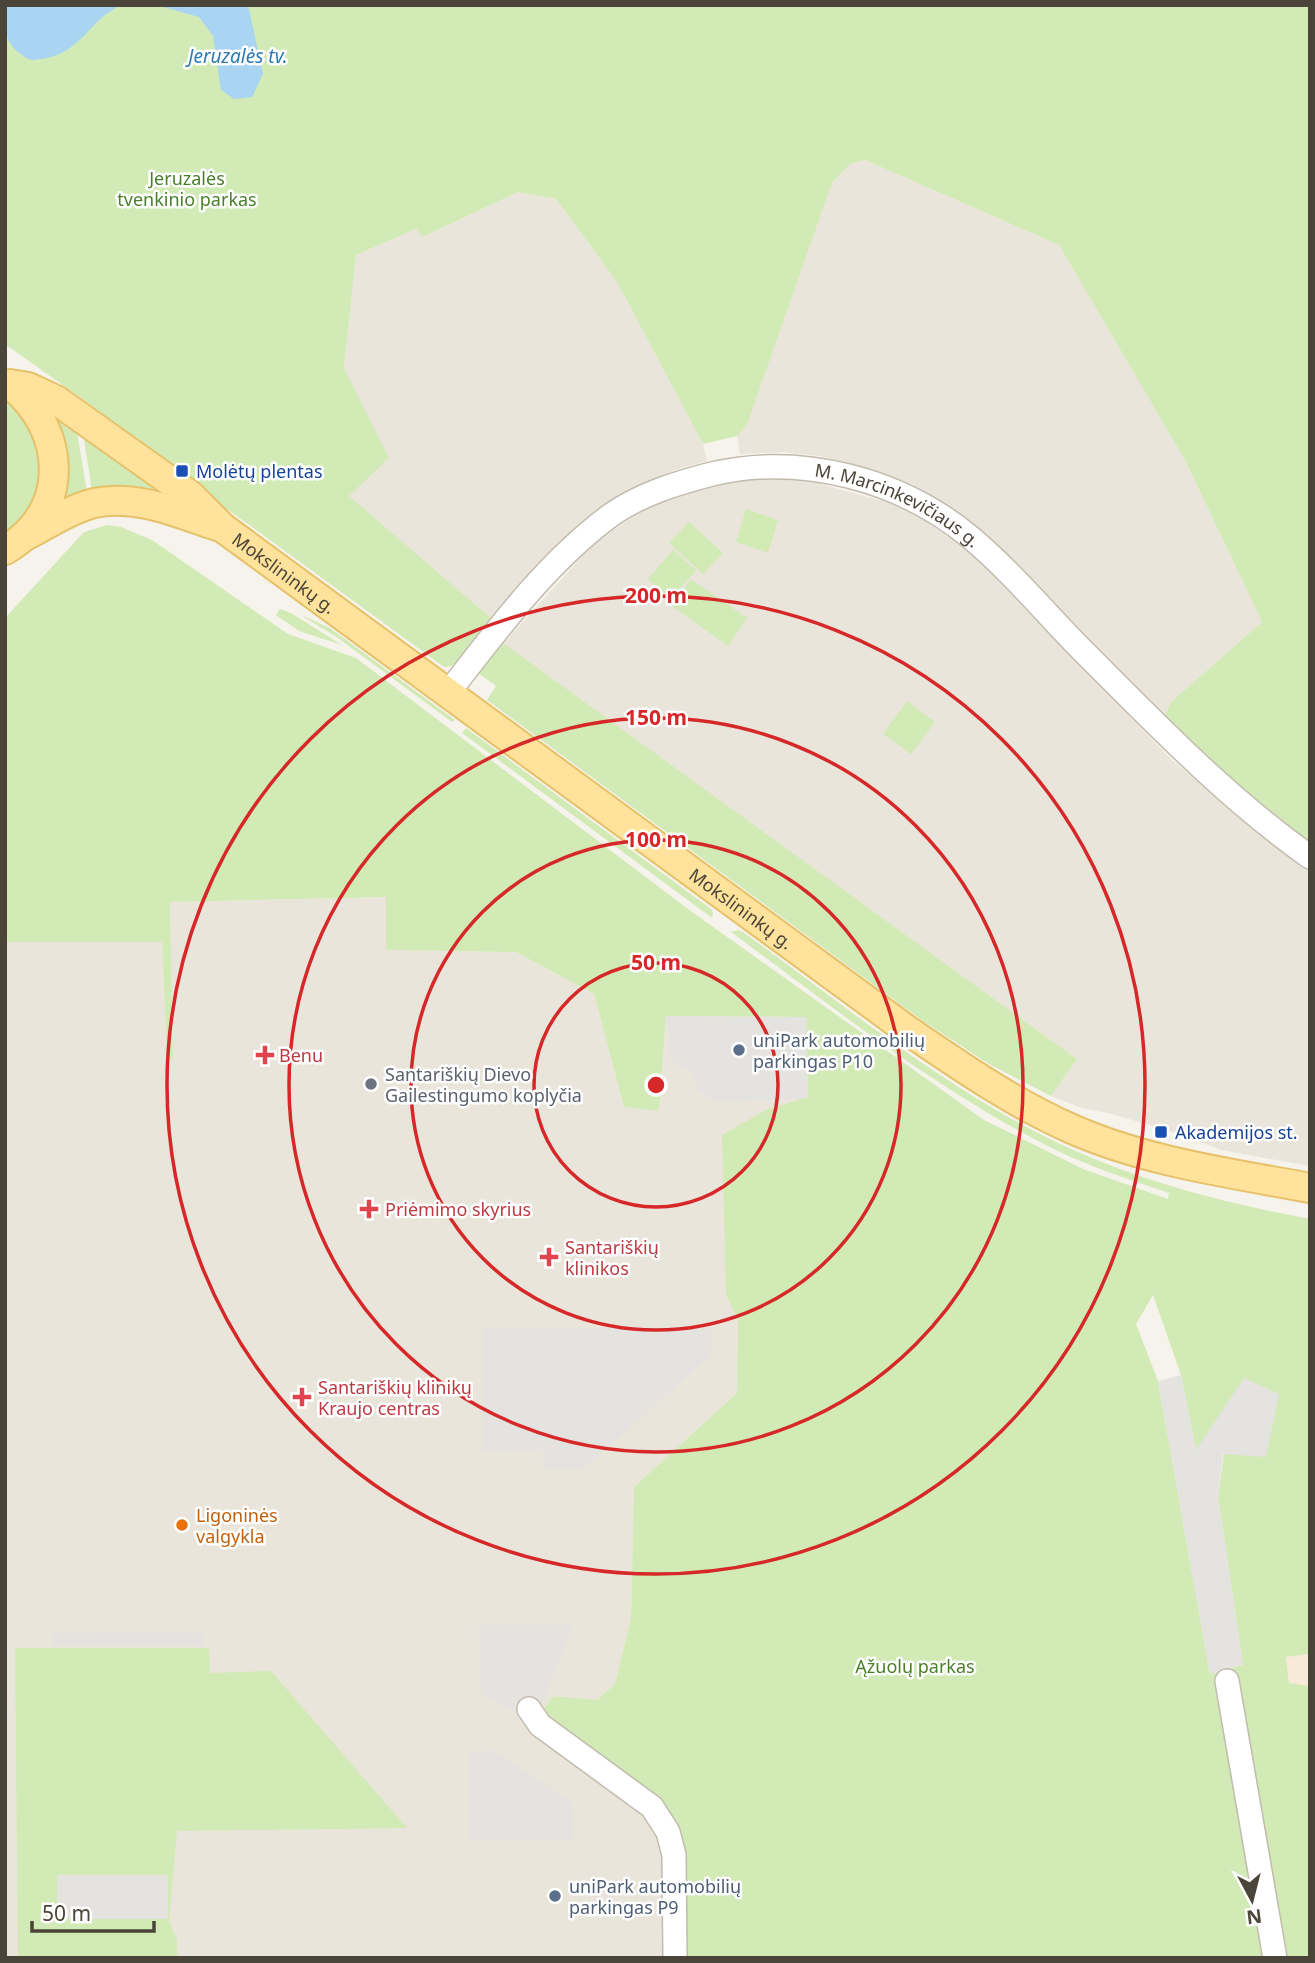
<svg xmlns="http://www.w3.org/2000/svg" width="1315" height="1963" font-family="'Noto Sans',sans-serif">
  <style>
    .residential { fill: #eae5da }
    .commercial { fill: #f7ead8 }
    .green { fill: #d2eab5; fill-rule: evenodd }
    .parking { fill: #e5e3e0 }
    .water { fill: #a9d4f2 }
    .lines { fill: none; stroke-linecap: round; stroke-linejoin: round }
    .minor-casing { stroke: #c2bbae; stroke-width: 26 }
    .major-casing { stroke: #e6c16a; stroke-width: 32 }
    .minor { stroke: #fff; stroke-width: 23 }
    .major { stroke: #ffe39c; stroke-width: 28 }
    .ring { fill: none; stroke: #d62828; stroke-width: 3.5 }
    .transit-dot { fill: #1a4fb4; stroke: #fff; stroke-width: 2.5 }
    .service-dot { fill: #5c6f8a; stroke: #fff; stroke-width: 2.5 }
    .health-dot { fill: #e0444e; stroke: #fff; stroke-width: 2.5 }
    .worship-dot { fill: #6b7280; stroke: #fff; stroke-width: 2.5 }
    .food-dot { fill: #e8710a; stroke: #fff; stroke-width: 2.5 }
    .labels { text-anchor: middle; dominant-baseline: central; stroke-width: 5; stroke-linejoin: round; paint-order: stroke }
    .park-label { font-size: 18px; fill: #4a7f2a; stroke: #fff }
    .transit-label { font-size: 18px; fill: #164399; stroke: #fff; text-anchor: start }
    .street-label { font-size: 18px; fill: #4b4439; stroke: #fff }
    .service-label { font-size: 18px; fill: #4e5e75; stroke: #fff; text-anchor: start }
    .health-label { font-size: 18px; fill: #be3a42; stroke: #fff; text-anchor: start }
    .worship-label { font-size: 18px; fill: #5b616d; stroke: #fff; text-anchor: start }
    .food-label { font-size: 18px; fill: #c56008; stroke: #fff; text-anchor: start }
    .water-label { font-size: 19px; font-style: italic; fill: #2e7ab2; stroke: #fff }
    .centre { fill: #d62828; stroke: #fff; stroke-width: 3.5 }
    .ring-label { font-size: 21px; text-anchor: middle; font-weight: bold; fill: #d62828; stroke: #fff; stroke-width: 5; stroke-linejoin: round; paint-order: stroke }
  </style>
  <rect width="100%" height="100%" fill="#f6f3ec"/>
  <!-- residential -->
  <path class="residential" d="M865 160 1059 245 1186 462 1262 622 1171 702 1164 718 938 501 912 484 880 472 820 456 782 452 740 454 737 436 747 425 832 183 850 164Z
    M518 192 556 199 617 282 703 444 707 461 675 470 625 493 592 516 546 558 492 619 348 496 344 368 356 255 416 229 424 237Z
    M780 478 816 483 894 504 928 523 958 544 983 565 1171 759 1242 818 1310 870V1166L1221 1150 1186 1136 1112 1114 1082 1108 1051 1096 1077 1059 503 644 592 545 644 509 698 487 745 479Z
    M387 897 386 950 516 952 594 994 624 1107 659 1110 666 1016 806 1017 808 1098 768 1109 726 1295 738 1320 737 1393 634 1487 631 1618 615 1684 597 1700 554 1696 540 1713 529 1730 644 1813 659 1835 663 1854 665 1958H5V942H162L167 1059H173L170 902Z"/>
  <!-- commercial -->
  <path class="commercial" d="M1310 1654V1686L1289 1683 1286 1657Z"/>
  <!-- green -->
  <path class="green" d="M5 5H1310V842L1221 771 1164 718 1171 702 1262 622 1186 462 1059 245 865 160 850 164 832 183 747 425 737 436 703 444 617 282 556 199 518 192 423 237 416 229 356 255 344 368 389 458 349 496 492 619 455 665 444 667 248 524 99 419 102 413 5 344Z
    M5 398 27 420 42 463 34 507 5 539Z
    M46 405 78 428 77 432 87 492 62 505Z
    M83 433 172 496 92 491Z
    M746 509 778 520 768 553 736 542Z
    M689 522 723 553 703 574 669 543Z
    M107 525 121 527 152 540 288 634 356 658 688 909 984 1120 1083 1169 1168 1199 1169 1193C1125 1178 1081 1164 1040 1142 930 1085 830 1005 731 932L738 930 743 932C837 1000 929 1076 1032 1130 1119 1176 1214 1201 1310 1219V1654L1286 1657 1289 1683 1310 1686V1958H685L675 1827 540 1713 554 1696 597 1700 615 1684 631 1618 634 1487 737 1393 738 1320 726 1295 722 1135 768 1109 808 1097 806 1017 666 1016 659 1111 624 1107 594 994 516 952 386 950V897L170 902 173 1060 167 1059 162 942H5V618L84 532ZM1153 1295 1181 1375 1196 1451 1279 1395 1224 1453 1218 1497 1243 1665 1210 1674 1158 1381 1136 1324Z
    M673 550 696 570 671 599 648 579Z
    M691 579 747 618 728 646 672 606Z
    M280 609 291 613 342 645 299 631 276 615Z
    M299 614 330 628 455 720 452 722 338 638Z
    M503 643 1077 1059 1051 1096 989 1064 923 1021 487 700 496 686 478 673Z
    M907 701 935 722 911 754 883 734Z
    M466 728 711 909 713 913 712 918 462 733Z
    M15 1648H209L210 1673 271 1671 407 1828 177 1831 169 1921 177 1940V1958H18Z"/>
  <!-- parking -->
  <path class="parking" d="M666 1016 806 1017 808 1098 716 1102 708 1098 696 1089 694 1074 670 1060V1039Z
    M482 1328 696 1329 713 1328 710 1356 583 1470H544L542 1450 482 1451Z
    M1181 1375 1196 1450 1244 1378 1279 1394 1266 1457 1223 1454 1218 1497 1243 1665 1210 1674 1158 1381Z
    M479 1625H573L542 1705 515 1712 481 1693Z
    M203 1632V1645L51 1646V1633Z
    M493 1750 573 1802V1840H470V1752Z
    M57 1875H168V1919H57Z"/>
  <!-- water -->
  <path class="water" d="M5 5H126C95 9 83 55 41 59 34 60 31 61 25 57 2 42 5 30 5 5Z
    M156 5H248L263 74 252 97 234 99 221 90 213 36 199 17Z"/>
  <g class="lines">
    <defs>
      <g id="minor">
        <path id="s1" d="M448 693C497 630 546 563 611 515 641 494 677 483 712 474 801 453 900 479 970 537 1012 572 1047 615 1086 654 1157 725 1228 799 1310 857"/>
        <path d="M1227 1681 1275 1958"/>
        <path d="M529 1709 540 1725 652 1807 668 1832 674 1855 675 1958"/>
      </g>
      <g id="major">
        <path id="s2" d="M10 384 28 387 56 400 191 496 223 528 907 1030C960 1066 1013 1103 1072 1129 1147 1162 1230 1173 1310 1188"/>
        <path d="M25 536C47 525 70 509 94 503 137 494 177 513 217 526"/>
        <path d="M5 550C71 512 67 431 12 386"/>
      </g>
    </defs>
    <!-- minor casing -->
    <use href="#minor" class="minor-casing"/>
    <!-- major casing -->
    <use href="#major" class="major-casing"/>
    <!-- minor -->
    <use href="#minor" class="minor"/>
    <!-- major -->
    <use href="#major" class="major"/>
  </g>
  <!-- distance rings -->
  <g class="ring">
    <circle cx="656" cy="1085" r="122"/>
    <circle cx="656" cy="1085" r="245"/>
    <circle cx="656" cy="1085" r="367"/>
    <circle cx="656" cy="1085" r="489"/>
  </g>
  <!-- markers -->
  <g class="transit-dot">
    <rect x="175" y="464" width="14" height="14" rx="3.5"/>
    <rect x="1154" y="1125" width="14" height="14" rx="3.5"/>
  </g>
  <g class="service-dot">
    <circle cx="739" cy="1050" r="7"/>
    <circle cx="555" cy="1896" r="7"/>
  </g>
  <g class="health-dot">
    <path d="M261.5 1044.5h7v7h7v7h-7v7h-7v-7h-7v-7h7z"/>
    <path d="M365.5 1198.5h7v7h7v7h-7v7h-7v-7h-7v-7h7z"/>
    <path d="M545.5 1246.5h7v7h7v7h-7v7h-7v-7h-7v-7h7z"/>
    <path d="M298.5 1386.5h7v7h7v7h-7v7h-7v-7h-7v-7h7z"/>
  </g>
  <circle class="worship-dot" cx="371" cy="1084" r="7"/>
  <circle class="food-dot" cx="182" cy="1525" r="7"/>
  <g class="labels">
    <!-- park labels -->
    <g class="park-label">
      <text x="187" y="178">Jeruzalės<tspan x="187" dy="21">tvenkinio parkas</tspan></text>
      <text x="915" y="1666">Ąžuolų parkas</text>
    </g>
    <!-- transit labels -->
    <g class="transit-label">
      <text x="196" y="471">Molėtų plentas</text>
      <text x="1175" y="1132">Akademijos st.</text>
    </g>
    <!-- street labels -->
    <g class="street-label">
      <text stroke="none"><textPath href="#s1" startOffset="546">M. Marcinkevičiaus g.</textPath></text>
      <text stroke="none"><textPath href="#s2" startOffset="336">Mokslininkų g.</textPath></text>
      <text stroke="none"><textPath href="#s2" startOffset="903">Mokslininkų g.</textPath></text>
    </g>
    <!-- service labels -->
    <g class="service-label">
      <text x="753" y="1040">uniPark automobilių<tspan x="753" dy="21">parkingas P10</tspan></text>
      <text x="569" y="1886">uniPark automobilių<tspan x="569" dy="21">parkingas P9</tspan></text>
    </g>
    <!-- health labels -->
    <g class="health-label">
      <text x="279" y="1055">Benu</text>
      <text x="385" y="1209">Priėmimo skyrius</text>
      <text x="565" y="1247">Santariškių<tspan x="565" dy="21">klinikos</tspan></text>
      <text x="318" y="1387">Santariškių klinikų<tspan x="318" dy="21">Kraujo centras</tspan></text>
    </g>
    <!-- worship labels -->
    <g class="worship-label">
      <text x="385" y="1074">Santariškių Dievo<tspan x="385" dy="21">Gailestingumo koplyčia</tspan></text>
    </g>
    <!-- food labels -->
    <g class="food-label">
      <text x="196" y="1515">Ligoninės<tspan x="196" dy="21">valgykla</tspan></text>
    </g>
    <!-- water labels -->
    <g class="water-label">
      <text x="238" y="56">Jeruzalės tv.</text>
    </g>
  </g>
  <circle cx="656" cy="1085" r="10" class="centre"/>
  <g class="ring-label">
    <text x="656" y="603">200 m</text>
    <text x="656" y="725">150 m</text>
    <text x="656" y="847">100 m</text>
    <text x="656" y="970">50 m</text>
  </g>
  <!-- border -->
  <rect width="1315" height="1963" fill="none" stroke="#4b4439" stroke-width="14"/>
  <!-- north arrow -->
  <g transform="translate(1252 1900) rotate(173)" stroke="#ffffff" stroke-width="5" paint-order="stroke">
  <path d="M0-5L12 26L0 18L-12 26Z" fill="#4b4439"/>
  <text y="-10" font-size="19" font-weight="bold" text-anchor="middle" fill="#4b4439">N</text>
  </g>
  <!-- scale -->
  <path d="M32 1921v10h122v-10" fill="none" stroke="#4b4439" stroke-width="3.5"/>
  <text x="42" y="1921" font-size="21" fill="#4b4439" stroke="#ffffff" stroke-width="5" paint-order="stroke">50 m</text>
</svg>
